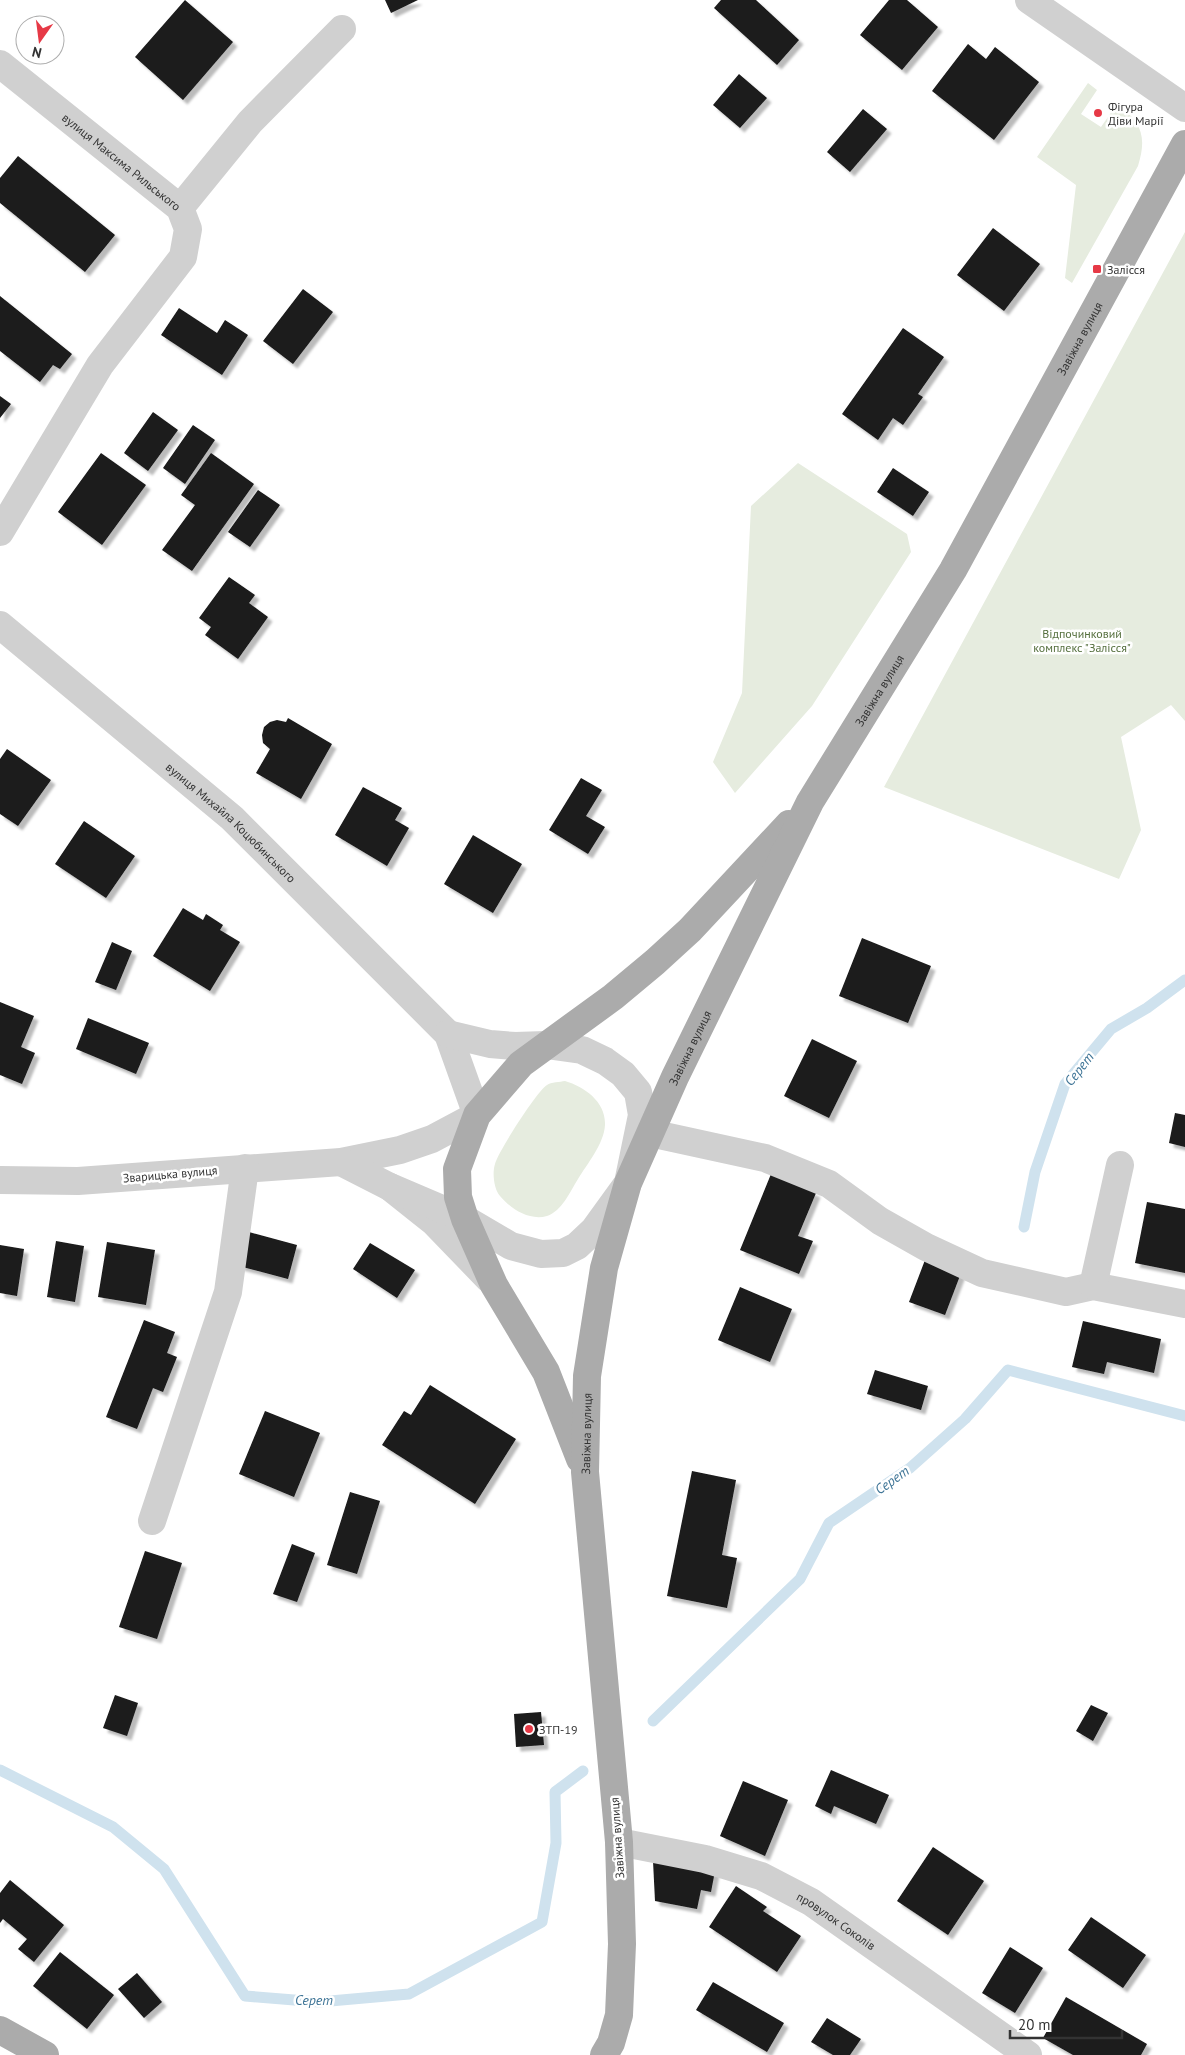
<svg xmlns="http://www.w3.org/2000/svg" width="1185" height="2055" font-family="'PT Sans',sans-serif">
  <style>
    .green { fill: #e6ecdf }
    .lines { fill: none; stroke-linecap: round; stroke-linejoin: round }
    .stream { stroke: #cfe2ee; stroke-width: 11 }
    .building { fill: #1a1a1a; filter: url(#shadow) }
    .minor { stroke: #d0d0d0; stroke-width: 28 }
    .major { stroke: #ababab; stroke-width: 28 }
    .poi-dot { fill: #e63946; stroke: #fff; stroke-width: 2 }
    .labels { text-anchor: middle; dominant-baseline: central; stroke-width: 5; stroke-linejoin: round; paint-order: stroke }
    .poi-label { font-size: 12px; fill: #333; stroke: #fff; text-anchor: start }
    .street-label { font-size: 12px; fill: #333; stroke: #fff }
    .park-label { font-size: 12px; fill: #56703f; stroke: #fff }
    .water-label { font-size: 14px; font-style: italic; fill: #3f7597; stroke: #fff }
  </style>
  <defs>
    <filter id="shadow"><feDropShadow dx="4.5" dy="4.5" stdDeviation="1" flood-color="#0004"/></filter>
  </defs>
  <rect width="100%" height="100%" fill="#fff"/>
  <!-- green -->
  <path class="green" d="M1088 83 1097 90 1081 114 1101 127 1117 104C1142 122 1147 137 1138 166L1072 283 1065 278 1076 185 1037 157Z
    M1185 232V721L1171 705 1121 737 1141 830 1119 879 884 787Z
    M798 463 907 534 911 552 812 706 735 793 713 762 742 693 751 506Z
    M565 1081C585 1087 606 1102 605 1125 604 1144 587 1164 578 1179 570 1192 562 1211 547 1216 529 1221 511 1209 500 1196 494 1189 492 1173 495 1164 498 1152 537 1091 547 1085 551 1082 560 1082 565 1081Z"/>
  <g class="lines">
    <!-- stream -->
    <path class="stream" d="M1024 1227 1035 1172 1065 1084 1111 1029 1147 1008 1185 980
      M653 1721 800 1579 829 1523 910 1468 965 1419 1008 1370 1185 1416
      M0 1770 113 1827 164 1869 245 1996 319 2002 409 1994 542 1922 556 1843 555 1792 583 1771"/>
  </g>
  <!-- building -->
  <path class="building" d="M185 0 233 42 183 100 135 57Z
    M385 0H418L391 13Z
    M721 0H756L799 40 777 65 714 8Z
    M889 0H907L938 27 902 70 860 35Z
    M968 44 986 59 995 47 1039 82 994 140 932 91Z
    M739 74 767 98 740 128 713 105Z
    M863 109 887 129 850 172 827 152Z
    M18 156 115 235 85 272 0 203V178Z
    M993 228 1040 264 1004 311 957 275Z
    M303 289 333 312 293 364 263 341Z
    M0 296 72 354 60 369 53 365 40 382 0 351Z
    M179 308 217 333 225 320 248 335 222 375 161 335Z
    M903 328 944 357 918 394 923 397 903 425 893 418 878 440 842 414Z
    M0 396 11 404 0 418Z
    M153 412 178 430 148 471 124 453Z
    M193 425 215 440 185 484 163 468Z
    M101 453 146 485 102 545 58 512Z
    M211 453 254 484 192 571 162 550 195 505 181 495Z
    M893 468 929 492 913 516 877 492Z
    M258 490 280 505 250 547 228 532Z
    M229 577 255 595 249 603 268 617 238 659 205 635 211 627 199 618Z
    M288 718 332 744 301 799 256 773 270 749 263 743 262 735 264 727 270 722 277 720 286 722Z
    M7 749 51 780 18 826 0 814V759Z
    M581 778 602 790 586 816 605 827 588 854 549 830Z
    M363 787 402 808 395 820 409 828 387 866 335 835Z
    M84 821 135 856 106 898 55 864Z
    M473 835 522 864 493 913 444 884Z
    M183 908 203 920 206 914 223 925 220 930 240 942 210 991 153 956Z
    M862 938 931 966 908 1023 839 996Z
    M112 942 132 951 116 990 95 982Z
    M0 1002 34 1016 21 1047 35 1053 22 1084 0 1075Z
    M88 1018 149 1043 136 1074 76 1049Z
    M812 1039 857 1061 829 1118 784 1096Z
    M1175 1113 1185 1115V1147L1169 1143Z
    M771 1174 816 1193 798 1236 813 1241 799 1274 740 1250Z
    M1147 1202 1185 1209V1273L1135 1263Z
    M249 1232 297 1245 288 1279 239 1266Z
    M56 1241 84 1246 75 1302 47 1297Z
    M107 1242 155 1250 146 1305 98 1297Z
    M370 1243 415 1270 397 1298 353 1269Z
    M0 1245 24 1249 17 1296 0 1293Z
    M925 1260 961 1273 945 1315 909 1302Z
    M740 1287 792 1309 770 1362 718 1340Z
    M144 1320 175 1332 167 1353 177 1357 163 1392 153 1388 137 1429 106 1417Z
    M1083 1321 1161 1339 1154 1373 1107 1362 1104 1374 1072 1367Z
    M875 1370 928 1386 921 1410 867 1394Z
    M430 1385 516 1439 475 1504 382 1445 404 1411 411 1415Z
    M265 1411 320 1433 294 1497 239 1474Z
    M692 1471 736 1480 722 1555 737 1558 727 1608 667 1596Z
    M350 1492 380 1501 357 1574 327 1565Z
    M292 1544 315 1553 297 1602 273 1594Z
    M145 1551 182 1563 157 1639 119 1627Z
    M115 1695 138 1703 127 1736 103 1728Z
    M1091 1705 1108 1713 1093 1741 1076 1731Z
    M541 1712 544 1745 516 1747 514 1714Z
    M831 1770 889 1795 876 1824 834 1806 831 1814 815 1806Z
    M743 1781 788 1800 765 1856 720 1836Z
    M933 1847 984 1881 948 1935 897 1901Z
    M653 1861 715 1871 711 1892 701 1890 697 1909 655 1901Z
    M10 1880 64 1925 34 1962 18 1949 27 1939 3 1919 0 1923V1893Z
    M736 1886 767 1907 763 1911 801 1936 777 1972 709 1927Z
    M1091 1917 1146 1955 1123 1988 1068 1950Z
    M1010 1947 1043 1968 1015 2013 982 1993Z
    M60 1952 114 1995 87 2029 33 1986Z
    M137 1973 162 2002 144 2018 118 1989Z
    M713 1982 784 2023 767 2052 696 2010Z
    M1066 1997 1147 2044 1141 2055H1073L1043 2038Z
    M827 2018 861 2039 850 2055H833L811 2042Z"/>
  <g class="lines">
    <!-- minor -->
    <g class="minor">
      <path d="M1029 0 1185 108"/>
      <path id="s1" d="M0 64 180 208 188 229 183 257 100 365 0 532"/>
      <path d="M180 208 250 122 342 29"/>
      <path id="s2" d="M0 625 232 818 448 1034 477 1115 432 1139 400 1150 341 1162 78 1181 0 1180"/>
      <path d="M650 1133 765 1158 829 1184 880 1221 926 1247 982 1273 1066 1292 1093 1286 1185 1304"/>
      <path d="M341 1162 390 1187 434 1222 489 1279"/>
      <path d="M390 1187 465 1219 511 1246 541 1254 563 1253 577 1246 594 1230 628 1183 642 1115 638 1092 623 1074 605 1061 582 1050 546 1045 515 1046 490 1044 448 1034"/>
      <path d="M1093 1286 1120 1165"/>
      <path d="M152 1521 228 1292 245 1168"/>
      <path id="s3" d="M619 1842 705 1859 761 1876 811 1902 1028 2055"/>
    </g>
    <!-- major -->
    <g class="major">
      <path d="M580 1459 546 1372 494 1285 465 1219 458 1197 457 1169 477 1115 521 1064 613 997 655 962 690 930 789 824"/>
      <path d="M0 2030 45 2055"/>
      <path id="s4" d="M604 2055 611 2043 619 2015 622 1944 619 1842 585 1472 587 1376 604 1268 628 1183 675 1077 810 802 953 570 1185 144"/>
    </g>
  </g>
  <!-- markers -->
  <g class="poi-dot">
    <circle cx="1098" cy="113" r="5"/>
    <rect x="1092" y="264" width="10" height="10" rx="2.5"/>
    <circle cx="529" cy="1729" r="5"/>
  </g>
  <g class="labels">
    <!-- poi labels -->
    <g class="poi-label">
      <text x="1108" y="106">Фігура<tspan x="1108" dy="14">Діви Марії</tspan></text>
      <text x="1107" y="269">Залісся</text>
      <text x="539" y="1729">ЗТП-19</text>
    </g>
    <!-- street labels -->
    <g class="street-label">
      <text stroke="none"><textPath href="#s1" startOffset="156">вулиця Максима Рильського</textPath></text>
      <text stroke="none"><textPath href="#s4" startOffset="1840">Завіжна вулиця</textPath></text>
      <text stroke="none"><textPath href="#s4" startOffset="1435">Завіжна вулиця</textPath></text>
      <text stroke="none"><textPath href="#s2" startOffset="304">вулиця Михайла Коцюбинського</textPath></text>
      <text stroke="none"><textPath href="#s4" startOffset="1030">Завіжна вулиця</textPath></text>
      <text transform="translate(170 1174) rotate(-5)">Зварицька вулиця</text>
      <text stroke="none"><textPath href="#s4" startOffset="626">Завіжна вулиця</textPath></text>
      <text transform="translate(617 1838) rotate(-94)">Завіжна вулиця</text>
      <text stroke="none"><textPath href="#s3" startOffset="234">провулок Соколів</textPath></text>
    </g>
    <!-- park labels -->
    <g class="park-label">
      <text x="1082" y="633">Відпочинковий<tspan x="1082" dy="14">комплекс "Залісся"</tspan></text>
    </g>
    <!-- water labels -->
    <g class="water-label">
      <text transform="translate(1079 1069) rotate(-52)">Серет</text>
      <text transform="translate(892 1480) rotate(-35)">Серет</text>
      <text x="314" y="2000">Серет</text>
    </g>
  </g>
  <!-- north arrow -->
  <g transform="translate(40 40) rotate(194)"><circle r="24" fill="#ffffff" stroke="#adadad"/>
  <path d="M0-4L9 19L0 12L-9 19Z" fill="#e63946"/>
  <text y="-8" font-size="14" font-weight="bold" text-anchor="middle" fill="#333333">N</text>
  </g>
  <!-- scale -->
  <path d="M1010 2030v8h112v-8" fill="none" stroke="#333333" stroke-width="2.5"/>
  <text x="1018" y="2030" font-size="15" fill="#333333" stroke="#ffffff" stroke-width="4" paint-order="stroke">20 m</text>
</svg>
